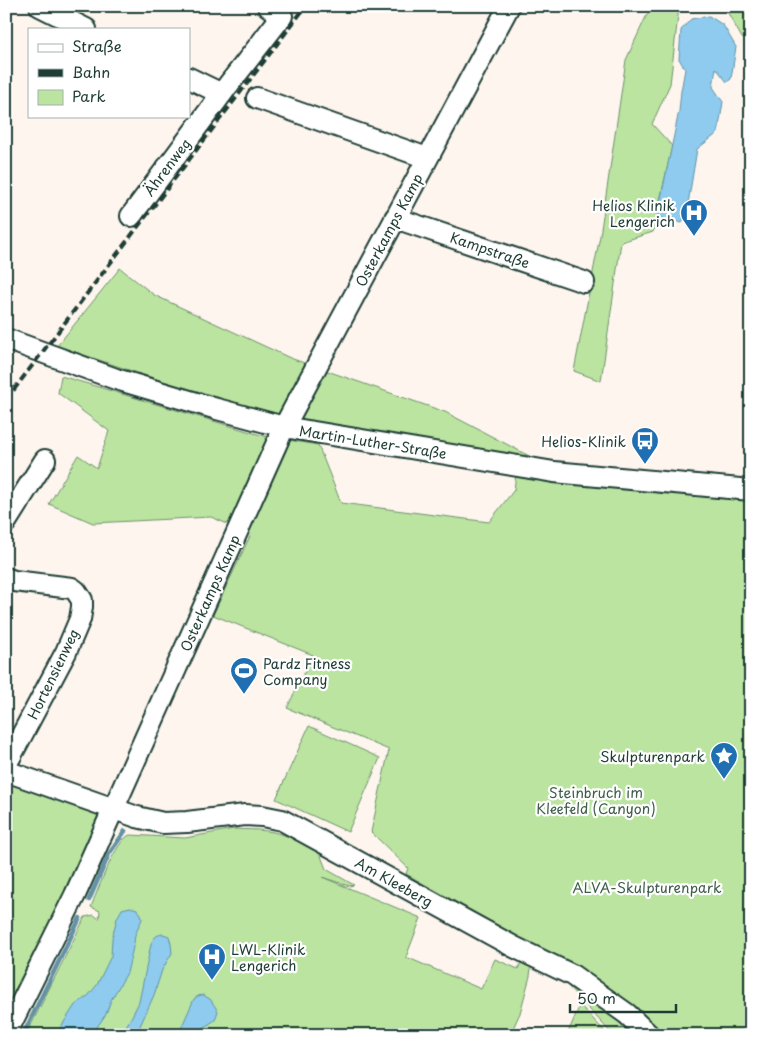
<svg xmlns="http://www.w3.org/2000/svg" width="757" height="1041" font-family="'Playpen Sans',sans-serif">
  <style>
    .green { fill: #bbe4a1; stroke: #6d906a }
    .water { fill: #8ecbef; stroke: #6292a4 }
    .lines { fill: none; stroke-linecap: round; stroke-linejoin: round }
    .stream { stroke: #6292a4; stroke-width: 4.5 }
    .minor-casing { stroke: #1f3d34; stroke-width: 24 }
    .minor { stroke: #fff; stroke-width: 20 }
    .rail { stroke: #1f3d34; stroke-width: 4; stroke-dasharray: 8 4; stroke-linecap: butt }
    .labels { text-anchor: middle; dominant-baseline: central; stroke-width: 4.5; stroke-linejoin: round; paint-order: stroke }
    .street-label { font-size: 14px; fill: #1f3d34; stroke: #fff }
    .poi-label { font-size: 14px; fill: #1f3d34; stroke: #fff; text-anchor: end }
    .park-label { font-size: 14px; fill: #3e5e4a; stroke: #fff }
  </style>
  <rect width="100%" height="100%" fill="#fef5ee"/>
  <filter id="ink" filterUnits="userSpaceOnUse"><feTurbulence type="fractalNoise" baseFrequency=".02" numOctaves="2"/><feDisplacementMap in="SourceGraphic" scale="10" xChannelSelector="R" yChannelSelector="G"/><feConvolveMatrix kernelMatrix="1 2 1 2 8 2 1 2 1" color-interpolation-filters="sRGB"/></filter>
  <g filter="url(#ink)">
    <!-- green -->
    <path class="green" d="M651 6H683L679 7 670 84 652 124 672 146 653 232 621 242 601 381 574 371 600 236 626 60Z
      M724 6H751V40L742 38Z
      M120 268 154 295 290 358 445 412 535 459 279 420 57 346Z
      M61 376 264 436 318 445 341 503 489 522 514 490 516 474 751 497V1035H613L567 985 576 969 406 874 408 868 371 832 389 750 287 708 313 655 213 615 251 534 211 517 93 523 49 504 78 455 97 468 109 431 58 393Z
      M309 726 380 758 348 832 276 799Z
      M6 782 104 813 6 1008Z
      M234 829C245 830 256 829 267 831 285 833 303 843 319 851L326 869 354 885 349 886 322 877 421 918 406 957 481 989 495 959 518 969 523 958 528 962 531 968 530 976 520 1013 510 1035H26L85 917 94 915 99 919 100 911 91 907C97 892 116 839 130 835L185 838Z
      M580 1005 608 1035H567Z"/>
    <!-- water -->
    <path class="water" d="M709 16 723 25 736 47 731 79 727 82 716 68 713 87 723 102 718 133 697 149 687 210 682 223 657 217 679 111 681 91 685 69 679 59 681 30 691 19Z
      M130 907 137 909 141 914 142 919 135 935 134 943 127 973 111 1000 106 1014 97 1027 94 1035H57L59 1030 75 1005 88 996 97 985 111 956 112 938 117 918 122 909Z
      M163 934 169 936 171 944 172 953 162 970 154 995 136 1035H121L131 1018 139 1002 151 944C154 937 156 935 163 934Z
      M203 995 210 999 218 1011 215 1020 202 1029 201 1035H178L194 999 198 996Z"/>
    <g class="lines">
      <!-- stream -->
      <path class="stream" d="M89 900 109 854 125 831
        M23 1035 80 918"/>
      <defs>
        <path id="minor" d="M40 6 86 29
          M189 78 222 94
          M257 98 427 158
          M131 216 229 84 282 16 268 6
          M395 218 584 282
          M6 339 116 379 217 409 284 427 554 472 751 490
          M6 522 45 460
          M6 578 14 581 72 588 76 591 82 600V607L80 619 66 652 6 765
          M6 771 137 817 163 823 187 822 245 815 262 816 282 820 514 947 572 975 627 1014 649 1035
          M6 1034 75 895 284 427 509 6"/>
      </defs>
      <!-- minor casing -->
      <use href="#minor" class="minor-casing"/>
      <!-- minor -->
      <use href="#minor" class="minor"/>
      <!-- rail -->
      <path class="rail" d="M6 400 306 6"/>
    </g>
  </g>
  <!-- icons -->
  <defs>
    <symbol id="hospital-pin" viewBox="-11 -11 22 30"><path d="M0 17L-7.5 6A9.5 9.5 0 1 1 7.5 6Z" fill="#1f6fb2" stroke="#fff"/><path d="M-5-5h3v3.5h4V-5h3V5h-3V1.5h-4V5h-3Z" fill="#fff"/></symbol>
    <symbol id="bus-pin" viewBox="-11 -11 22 30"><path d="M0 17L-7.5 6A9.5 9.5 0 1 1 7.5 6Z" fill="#1f6fb2" stroke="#fff"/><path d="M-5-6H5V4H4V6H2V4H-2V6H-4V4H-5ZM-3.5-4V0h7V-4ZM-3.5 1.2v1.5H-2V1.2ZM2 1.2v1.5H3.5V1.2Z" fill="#fff"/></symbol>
    <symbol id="stadium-pin" viewBox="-11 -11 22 30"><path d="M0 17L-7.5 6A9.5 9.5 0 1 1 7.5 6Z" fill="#1f6fb2" stroke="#fff"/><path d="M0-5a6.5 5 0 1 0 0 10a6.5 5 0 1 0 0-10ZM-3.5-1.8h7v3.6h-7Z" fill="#fff"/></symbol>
    <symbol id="sight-pin" viewBox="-11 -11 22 30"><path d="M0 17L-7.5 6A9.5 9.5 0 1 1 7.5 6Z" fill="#1f6fb2" stroke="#fff"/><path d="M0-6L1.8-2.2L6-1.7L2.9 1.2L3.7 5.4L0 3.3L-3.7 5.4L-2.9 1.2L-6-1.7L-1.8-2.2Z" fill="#fff"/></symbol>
  </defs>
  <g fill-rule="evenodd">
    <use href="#hospital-pin" x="678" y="197" width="32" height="43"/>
    <use href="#bus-pin" x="629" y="425" width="32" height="43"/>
    <use href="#stadium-pin" x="228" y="655" width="32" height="43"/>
    <use href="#sight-pin" x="708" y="740" width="32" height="43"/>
    <use href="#hospital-pin" x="196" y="941" width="32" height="43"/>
  </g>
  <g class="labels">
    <!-- street labels -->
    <g class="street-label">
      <text transform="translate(167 167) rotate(-53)">Ährenweg</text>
      <text transform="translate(389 230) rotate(-62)">Osterkamps Kamp</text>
      <text transform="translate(490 250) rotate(19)">Kampstraße</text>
      <text transform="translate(373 442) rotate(9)">Martin-Luther-Straße</text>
      <text transform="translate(210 593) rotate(-66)">Osterkamps Kamp</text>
      <text transform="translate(53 674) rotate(-64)">Hortensienweg</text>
      <text transform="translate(394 882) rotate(29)">Am Kleeberg</text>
    </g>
    <!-- poi labels -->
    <g class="poi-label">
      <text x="675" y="205">Helios Klinik<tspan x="675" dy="16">Lengerich</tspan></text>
      <text x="626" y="441">Helios-Klinik</text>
      <text x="263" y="663" text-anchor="start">Pardz Fitness<tspan x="263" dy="16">Company</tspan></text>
      <text x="705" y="756">Skulpturenpark</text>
      <text x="231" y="949" text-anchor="start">LWL-Klinik<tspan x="231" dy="16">Lengerich</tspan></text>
    </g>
    <!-- park labels -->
    <g class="park-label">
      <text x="596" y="792">Steinbruch im<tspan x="596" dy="16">Kleefeld (Canyon)</tspan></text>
      <text x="647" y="887">ALVA-Skulpturenpark</text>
    </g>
  </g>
  <!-- margin -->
  <rect width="757" height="1041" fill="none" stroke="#fff" stroke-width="25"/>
  <rect x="12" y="12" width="732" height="1016" fill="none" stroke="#1f3d34" stroke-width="2" filter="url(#ink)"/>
  <!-- legend -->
  <rect x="28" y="28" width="162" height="90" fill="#ffffff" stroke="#a5b1ae"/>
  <rect x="38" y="44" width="25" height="8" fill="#ffffff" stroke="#a5b1ae"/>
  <text x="72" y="52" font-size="15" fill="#1f3d34">Straße</text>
  <rect x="38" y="69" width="25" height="8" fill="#1f3d34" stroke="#a5b1ae"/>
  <text x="72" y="78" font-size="15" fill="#1f3d34">Bahn</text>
  <rect x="38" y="90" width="25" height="15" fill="#bbe4a1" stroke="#a5b1ae"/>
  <text x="72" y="102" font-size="15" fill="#1f3d34">Park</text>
  <!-- scale -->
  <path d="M570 1004v8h106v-8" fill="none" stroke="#1f3d34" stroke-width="2.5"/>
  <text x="577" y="1004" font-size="15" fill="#1f3d34" stroke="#ffffff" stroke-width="4" paint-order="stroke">50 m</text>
</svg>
